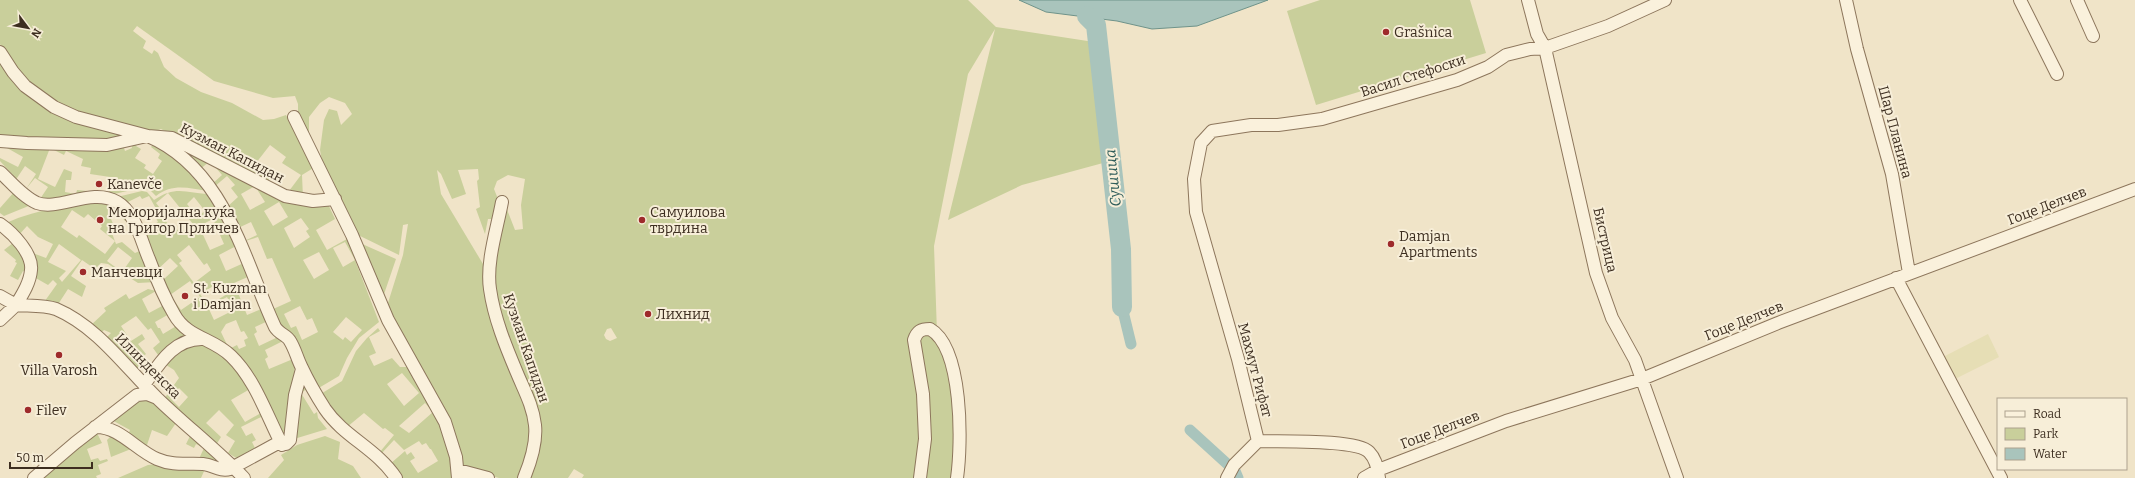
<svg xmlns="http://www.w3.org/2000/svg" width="2135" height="478" font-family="Bitter,serif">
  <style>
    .farmland { fill: #e6deb5 }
    .green { fill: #c9cf9b; fill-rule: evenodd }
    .water { fill: #a9c4bc; stroke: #6f938a }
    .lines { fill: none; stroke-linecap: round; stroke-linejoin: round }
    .canal { stroke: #a9c4bc; stroke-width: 11 }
    .river { stroke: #a9c4bc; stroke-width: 20 }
    .street-casing { stroke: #8d765c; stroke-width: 14 }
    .street { stroke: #faf1dc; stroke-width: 12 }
    .poi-dot { fill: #9e2a2b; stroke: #f7eed8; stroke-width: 1.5 }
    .labels { text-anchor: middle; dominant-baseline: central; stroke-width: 4; stroke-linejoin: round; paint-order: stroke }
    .poi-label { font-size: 14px; fill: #3d2e20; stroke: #f7eed8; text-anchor: start }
    .street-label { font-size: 14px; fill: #3d2e20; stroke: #f7eed8 }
    .water-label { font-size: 15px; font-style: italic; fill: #2f5d5a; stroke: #f7eed8 }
  </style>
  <rect width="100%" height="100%" fill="#f0e4c8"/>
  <!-- farmland -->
  <path class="farmland" d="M1988 334 1999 357 1955 379 1943 357Z"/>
  <!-- green -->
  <path class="green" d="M0 0H968L996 27 1094 42 1103 163 1022 185 948 220 995 29 968 74 934 246 937 333 947 351 957 394 959 439 957 478H582L584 475 574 469 568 478H529L538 455 539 423 533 398 505 335 496 295V256L506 207 515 230 523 229 521 205 525 179 508 175 497 181 494 189 498 199 495 219H488L485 234 476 209 480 207 477 181 479 179 478 169 458 170 466 194 452 199 441 174 437 170 441 194 483 264 486 291 494 325 507 363 527 408 530 428 529 447 519 478H499L461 468C452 407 412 367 389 312L387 306 403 255 408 224 403 225 399 255 356 234 323 166 320 150 324 120 329 109 337 111 341 125 352 114 345 103 329 97 320 103 309 117V142L298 119V104L295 96 273 98 214 81 137 26 133 31 146 41 143 48 152 54 154 50 158 53 164 67 176 78 201 92 232 103 263 120 274 119 286 115 315 167 302 175 303 198 286 195 233 165 161 129 150 133C128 126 104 124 82 117 46 105 16 78 0 44ZM270 145 286 157 282 163 301 175 286 195 268 181 272 175 256 163ZM611 328 617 338 610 341 606 339 604 335 607 329Z
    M1320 0H1470L1486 53 1316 105 1287 11Z
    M0 60 32 96 139 135 111 142 0 139Z
    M161 138 173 141 230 169 276 195 301 203 328 204 335 219 316 230 327 250 347 239 358 259 355 260 379 322 359 338 347 358 339 376 317 389 293 339 280 329 271 310 291 301 272 258 267 259 258 237 242 242 257 235 251 222 236 229 226 208 238 197 231 188 235 185 227 176 214 187 221 196 219 198 211 185 222 175 210 161 198 171 190 160ZM255 186 265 202 250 210 241 194ZM279 202 288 217 273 226 264 211ZM301 218 309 229 306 231 310 237 294 248 284 228ZM345 242 355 260 343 267 333 248ZM319 252 329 270 314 279 303 260ZM300 306 307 320 312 318 318 332 302 340 296 326 291 328 284 314ZM346 317 362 330 351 342 345 337 343 340 333 332Z
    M139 141 136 146 141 149 135 158 146 165 144 168 153 174 162 161 158 158 160 154 151 147 155 142 166 147 207 191C189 188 172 183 156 196L150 190 140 188 110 195 56 200 40 199 48 187 35 178 26 189 36 174 25 166 15 181 12 178 13 175 0 161V158L18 167 23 157 0 144 123 145 125 151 132 148 131 142ZM50 148 64 155 66 151 83 159 81 166 91 168 90 174 110 177 109 193 77 190 76 194 65 192 66 180H71L72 172 64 169 55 187 38 179Z
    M15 191 31 205 4 216 0 213V208Z
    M142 191 147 192 154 200C177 184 187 194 211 194L225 215 238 245 219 255 226 271 246 262 250 276 234 283 247 315 264 308 270 320 255 327 257 332 254 334 259 346 278 337 285 340 265 350 268 357 265 359 269 369 293 359 295 366 286 439H284C268 407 252 367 223 344 210 334 191 334 181 320 162 295 152 261 141 231L158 222 156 218 160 216 149 196 142 199 140 196 126 203 134 218 125 206 113 198ZM168 193 193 224 181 234 175 227 172 229 165 220 168 218 156 203ZM194 197 205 211 197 217 187 204ZM213 219 224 244 210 250 199 226ZM189 245 204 265 207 263 211 270 194 283 179 263 182 261 177 255ZM170 258 178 266 164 279 156 271ZM190 281 200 297 181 310 170 295ZM220 282 227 294 208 306 200 294ZM227 297 234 310 214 320 208 307ZM236 320 241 332 244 331 248 338 244 340 246 346 239 349 237 345 229 349 221 332 226 324Z
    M111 202 129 219 125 221 119 213 111 219 114 226 110 228 116 244 122 242 135 253 142 250 156 282 138 283 108 264 101 263 95 269 82 260 71 276 86 286 82 297 68 289 57 306 42 305 57 284 53 280 48 285 34 277 30 252 46 258 53 244 38 237 27 226 18 236 6 223C40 208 74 204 111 202ZM72 210 84 218 88 214 102 226 100 229 115 241 105 254 79 235 77 238 61 227ZM59 244 81 260 62 282 59 278 66 271 48 262ZM118 247 132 258 122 272 107 261Z
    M13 243 25 260 28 273 23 271 18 280 10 276 17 263 15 262 16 260 4 250Z
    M360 243 396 259 382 300Z
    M148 289 156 291 142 299 149 313 164 305 171 313 155 322 158 328H160L163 334 178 325 189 334 161 359 153 348 160 342 151 328 148 330 136 316 121 326 131 341 142 334 145 339 138 344 146 354 141 358 143 362 137 370 105 339 111 333 104 330 100 334 90 326 106 311 104 308 126 294 129 299Z
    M378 328 380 331 369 337 376 353 369 356 374 366 392 358 400 367H409L442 425 455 478H399L390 464 405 451 407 455 411 452 415 458 410 461 418 473 438 461 431 449H430L426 443 422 445 419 441 404 450 394 440 381 454 379 453 394 435 385 428 383 429 364 413 347 427 348 431 319 395 342 381 356 351 367 338ZM402 373 419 393 404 406 387 384ZM425 403 433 412 409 433 399 426Z
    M199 341 224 353 250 389 231 400 245 422 261 413 263 416 241 427 246 436 252 433 256 440 252 442 257 452 238 459 228 453 235 441 226 435 234 425 219 410 206 423 221 437 216 445 164 399 179 378 174 370 163 363 167 358ZM179 388 188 397 179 407 170 398Z
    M304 384 308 388 301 393 314 414 317 412 318 418 327 429 294 439 299 387Z
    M141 397 149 398 195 436 225 464V468L210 462 198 461 204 448 196 444 194 448 186 444 191 434 176 423 167 436 152 430 146 448 127 437 130 430 110 419Z
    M97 433 102 443 87 449 91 460 98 458 100 461 107 459 108 461 98 465 101 474 96 476 97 478H38Z
    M111 436 131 449 111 457 107 440Z
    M325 436 340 442 338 459 353 466 361 478H268L284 460 281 455 297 445Z
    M157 464 205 469 201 478H118L148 465Z"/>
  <!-- water -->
  <path class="water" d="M1019 0H1268L1197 26 1152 29 1117 21 1046 12Z"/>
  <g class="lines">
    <!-- canal -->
    <path class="canal" d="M1122 307 1131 344
      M1190 430 1235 471 1238 478"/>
    <!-- river -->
    <path class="river" d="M1087 16 1096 25 1121 249 1122 307"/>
    <defs>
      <path id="street" d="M1528 0 1537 34 1545 48 1596 273 1612 318 1635 360 1677 478
        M1846 0 1857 49 1892 174 1909 273
        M2020 0 2057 74
        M2077 0 2093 36
        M0 52 13 72 25 86 54 107 76 117 148 136 172 138 285 196 313 201 335 199
        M294 117 352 235 388 320 445 422 456 457 458 478
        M148 136C225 169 243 258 275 327 279 334 287 335 290 341 295 349 297 358 301 366 308 381 316 395 325 409 344 437 377 449 396 478
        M0 141 27 143 107 145 147 136
        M0 172C11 182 23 197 37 203 59 211 92 187 117 202 136 213 141 241 149 259 156 278 164 297 174 314 187 338 213 338 231 356 255 379 267 416 282 445
        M502 202C497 229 486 262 490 289 494 318 506 347 517 373 524 390 533 406 535 425 537 443 531 461 524 478
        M0 224C13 233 33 254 31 270 30 283 22 295 16 305L0 296
        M1896 278 2001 478
        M0 320 16 305C28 306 44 305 56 309 98 327 126 368 158 399 186 426 217 450 244 478
        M144 385C159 364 174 338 203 339
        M95 427C119 426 136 450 157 459 173 466 187 463 203 464 213 465 220 472 230 469L276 444H286L290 440 295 395 302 369
        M458 470 488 478
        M34 478 75 443 137 395 147 394 157 398
        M920 478 925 439 923 394 914 340C917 331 921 329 930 329 963 348 962 443 957 478
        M1227 478 1234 465 1258 441
        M1364 478 1378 470 1506 421 1642 379 1778 323 2135 189
        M1379 478C1378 469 1376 459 1369 452 1356 439 1280 442 1258 441L1238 359 1196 212 1194 179 1201 143 1212 131 1251 125H1278L1322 119 1457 80 1488 67 1506 55 1530 49 1545 48 1608 26 1665 0"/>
    </defs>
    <!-- street casing -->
    <use href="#street" class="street-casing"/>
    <!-- street -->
    <use href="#street" class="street"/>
  </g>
  <!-- markers -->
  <g class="poi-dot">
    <circle cx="1386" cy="32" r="4"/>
    <circle cx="99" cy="184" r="4"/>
    <circle cx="100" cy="220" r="4"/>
    <circle cx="642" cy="220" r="4"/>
    <circle cx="1391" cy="244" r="4"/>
    <circle cx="83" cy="272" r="4"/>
    <circle cx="185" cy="296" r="4"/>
    <circle cx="648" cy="314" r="4"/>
    <circle cx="59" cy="355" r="4"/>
    <circle cx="28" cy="410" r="4"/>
  </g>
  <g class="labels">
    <!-- poi labels -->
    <g class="poi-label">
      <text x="1394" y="32">Grašnica</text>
      <text x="107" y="184">Kanevče</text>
      <text x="108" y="212">Меморијална куќа<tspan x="108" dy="16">на Григор Прличев</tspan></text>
      <text x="650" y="212">Самуилова<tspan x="650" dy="16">тврдина</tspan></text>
      <text x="1399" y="236">Damjan<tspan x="1399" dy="16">Apartments</tspan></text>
      <text x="91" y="272">Манчевци</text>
      <text x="193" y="288">St. Kuzman<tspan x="193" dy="16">i Damjan</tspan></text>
      <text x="656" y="314">Лихнид</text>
      <text x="59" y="370" text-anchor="middle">Villa Varosh</text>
      <text x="36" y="410">Filev</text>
    </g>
    <!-- street labels -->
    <g class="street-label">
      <text transform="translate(1413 76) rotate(-18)">Васил Стефоски</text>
      <text transform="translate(1895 132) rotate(75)">Шар Планина</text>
      <text transform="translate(232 153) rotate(27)">Кузман Капидан</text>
      <text transform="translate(2047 206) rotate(-21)">Гоце Делчев</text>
      <text transform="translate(1605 240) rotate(77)">Бистрица</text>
      <text transform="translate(1744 321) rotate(-22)">Гоце Делчев</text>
      <text transform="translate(526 348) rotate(71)">Кузман Капидан</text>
      <text transform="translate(148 366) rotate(45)">Илинденска</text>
      <text transform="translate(1255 370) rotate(75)">Махмут Рифат</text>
      <text transform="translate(1440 430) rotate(-21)">Гоце Делчев</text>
    </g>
    <!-- water labels -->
    <g class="water-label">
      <text transform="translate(1113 178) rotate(-96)">Сушица</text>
    </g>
  </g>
  <!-- legend -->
  <rect x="1997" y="398" width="130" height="72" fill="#f7eed8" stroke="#ada18e"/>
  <rect x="2005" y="411" width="20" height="6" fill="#faf1dc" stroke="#ada18e"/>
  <text x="2033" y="418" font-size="12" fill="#3d2e20">Road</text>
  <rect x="2005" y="428" width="20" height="12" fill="#c9cf9b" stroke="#ada18e"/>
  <text x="2033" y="438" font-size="12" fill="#3d2e20">Park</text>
  <rect x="2005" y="448" width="20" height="12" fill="#a9c4bc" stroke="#ada18e"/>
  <text x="2033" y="458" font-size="12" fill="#3d2e20">Water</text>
  <!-- north arrow -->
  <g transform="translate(28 28) rotate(122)" stroke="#f7eed8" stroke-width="3" paint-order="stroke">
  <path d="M0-3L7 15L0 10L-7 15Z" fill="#3d2e20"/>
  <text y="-6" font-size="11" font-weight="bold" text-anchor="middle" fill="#3d2e20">N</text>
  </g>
  <!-- scale -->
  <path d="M10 462v6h82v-6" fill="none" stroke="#3d2e20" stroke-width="2"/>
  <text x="16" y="462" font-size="12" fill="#3d2e20" stroke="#f7eed8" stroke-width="3" paint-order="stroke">50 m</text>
</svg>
